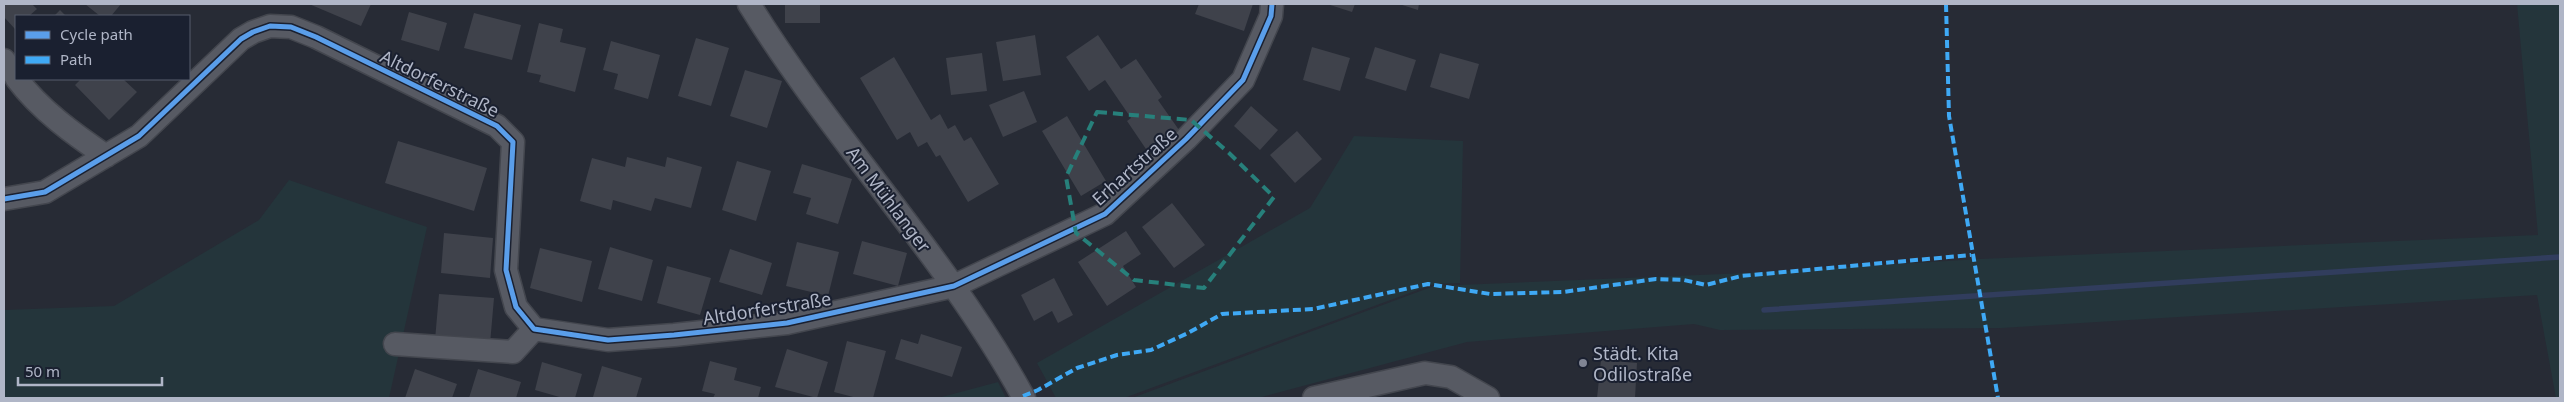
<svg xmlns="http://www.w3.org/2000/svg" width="2564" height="402" font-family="'Noto Sans',sans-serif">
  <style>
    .green { fill: #24353b }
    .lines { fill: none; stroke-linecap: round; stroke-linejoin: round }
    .stream { stroke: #313d5d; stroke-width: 5.5 }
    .building { fill: #3f424b }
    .minor-casing { stroke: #43464e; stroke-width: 25 }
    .minor { stroke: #575a63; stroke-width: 22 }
    .quiet { stroke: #3fa9f5; stroke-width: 4; stroke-dasharray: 8 4; stroke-linecap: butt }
    .cycleway-casing { stroke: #1a2030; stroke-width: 8 }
    .cycleway { stroke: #5a9eea; stroke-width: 5 }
    .marked { fill: none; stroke: #27807b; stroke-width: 4; stroke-dasharray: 10 6; stroke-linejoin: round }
    .poi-dot { fill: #808594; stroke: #1a2030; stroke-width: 2 }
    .labels { text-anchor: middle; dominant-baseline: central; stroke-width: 4; stroke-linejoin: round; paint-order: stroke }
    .street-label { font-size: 18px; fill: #b0b6c7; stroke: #1a2030 }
    .poi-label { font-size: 18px; fill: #b0b6c7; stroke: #1a2030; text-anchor: start }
  </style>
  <rect width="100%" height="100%" fill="#272b35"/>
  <!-- green -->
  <path class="green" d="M2517 4H2560V398H2556L2537 295 2001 328 1720 330 1694 324 1467 342 1258 398H1132L1434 286 1747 273 1980 259 2538 235Z
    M1354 136 1463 141 1460 283 1434 284 1124 398H1056L1037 363 1310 208Z
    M289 180 427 227 389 398H4V310L114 306 259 220Z
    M998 382 1006 398H938Z"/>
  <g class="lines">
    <!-- stream -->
    <path class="stream" d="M1764 310 2560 257"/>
  </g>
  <!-- building -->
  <path class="building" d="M4 4H32L37 9 29 16H16L15 29 4 17Z
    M85 4H121L111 16H100Z
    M309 4H371L361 26Z
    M785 4H820V23H785Z
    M1199 4H1253L1244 31 1195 14Z
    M1327 4H1355L1352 12Z
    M1399 4H1419L1418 10Z
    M60 10 66 16H54Z
    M409 12 447 23 439 51 401 40Z
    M474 13 521 25 512 60 464 48Z
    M539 23 563 29 560 42 586 48 575 92 539 82 541 75 527 72Z
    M1035 35 1041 75 1003 81 996 42Z
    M1098 35 1121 69 1136 59 1162 97 1158 100 1179 130 1148 152 1127 121 1131 118 1105 80 1089 91 1066 57Z
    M696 38 729 48 711 106 678 96Z
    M611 41 660 55 648 99 614 89 618 74 603 70Z
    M1312 47 1350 58 1340 91 1303 80Z
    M1375 47 1416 60 1406 91 1365 78Z
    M982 53 987 91 951 95 946 58Z
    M1440 53 1479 64 1469 99 1430 87Z
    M894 57 931 120 940 114 948 129 955 125 964 141 971 137 999 184 968 202 940 155 936 157 927 142 918 147 910 132 897 140 860 78Z
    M745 70 782 81 767 128 730 116Z
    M81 79H123L137 92 109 120 75 85Z
    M1024 91 1037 122 1003 137 989 105Z
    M1251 106 1278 130 1260 150 1234 126Z
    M1067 116 1106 181 1081 196 1042 131Z
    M1297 131 1322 159 1295 183 1270 155Z
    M398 141 487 168 474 211 385 183Z
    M627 157 665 167 667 157 702 167 691 208 655 198 651 211 613 200 611 210 580 201 592 158 625 167Z
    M737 161 771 171 756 221 722 210Z
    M802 164 852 179 838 224 806 214 811 198 793 193Z
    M1172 203 1205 245 1174 268 1142 227Z
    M1126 231 1141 254 1123 266 1136 287 1107 306 1078 262Z
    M444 233 493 238 490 278 441 273Z
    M862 241 907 253 898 286 853 274Z
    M797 242 839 252 828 296 786 286Z
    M610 247 653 260 642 301 598 289Z
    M540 248 592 261 582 302 530 288Z
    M730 249 772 263 762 295 719 282Z
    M667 266 711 278 700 315 657 303Z
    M1054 278 1073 315 1058 323 1052 311 1034 321 1021 295Z
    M439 294 494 298 490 344 435 340Z
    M921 334 962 347 952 377 895 359 901 339 918 344Z
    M847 341 886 351 873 398H857L834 392Z
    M787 349 828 362 817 398 775 387Z
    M1601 360 1637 363 1635 398H1597Z
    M710 361 737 368 734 380 761 387 758 398H713L715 394 702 391Z
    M542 362 582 374 575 398H563L535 390Z
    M602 366 642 378 636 398 593 397Z
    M415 369 457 384 452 398H405Z
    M478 369 521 382 516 398H469Z"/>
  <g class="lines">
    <defs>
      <path id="minor" d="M749 4C833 140 947 257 1024 398
        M4 60 16 77
        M17 79C40 110 75 135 106 156
        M4 199 45 192 139 136 241 39 253 32 270 26 291 27 316 37 497 126 513 142 506 270 516 307 534 329 608 340 674 335 787 323 954 286 1105 214 1186 139 1243 80 1271 16 1272 4
        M395 344 513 352 534 329
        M1314 398 1425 373 1451 377 1488 398"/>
    </defs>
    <!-- minor casing -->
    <use href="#minor" class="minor-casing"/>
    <!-- minor -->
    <use href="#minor" class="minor"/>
    <!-- quiet -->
    <path class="quiet" d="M1946 4 1949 116 1998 398
      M1023 396 1038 390 1077 368 1117 355 1151 350 1188 333 1222 314 1313 309 1428 284 1490 294 1563 292 1656 279 1684 280 1706 285 1741 276 1971 255"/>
    <defs>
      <path id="cycleway" d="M4 199 45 192 139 136 241 39 253 32 270 26 291 27 316 37 497 126 513 142 506 270 516 307 534 329 608 340 674 335 787 323 954 286 1105 214 1186 139 1243 80 1271 16 1272 4"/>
    </defs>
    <!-- cycleway casing -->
    <use href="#cycleway" class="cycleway-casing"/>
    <!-- cycleway -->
    <use href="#cycleway" class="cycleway"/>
  </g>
  <!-- marked area -->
  <path class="marked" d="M1097 112 1191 120 1229 153 1274 197 1204 288 1134 280 1076 233 1066 177Z"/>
  <!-- markers -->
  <circle class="poi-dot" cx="1583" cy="363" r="5"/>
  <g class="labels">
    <!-- street labels -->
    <g class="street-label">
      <text transform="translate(440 83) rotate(26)">Altdorferstraße</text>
      <text transform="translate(1134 166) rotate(-42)">Erhartstraße</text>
      <text transform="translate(889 199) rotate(53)">Am Mühlanger</text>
      <text transform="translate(767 308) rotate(-9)">Altdorferstraße</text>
    </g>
    <!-- poi labels -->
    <g class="poi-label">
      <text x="1593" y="353">Städt. Kita<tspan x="1593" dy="21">Odilostraße</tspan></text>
    </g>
  </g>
  <!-- border -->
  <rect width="2564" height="402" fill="none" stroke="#b0b6c7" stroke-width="10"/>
  <!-- legend -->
  <rect x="15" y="15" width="175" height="65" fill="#1a2030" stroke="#565c6c"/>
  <rect x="25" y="31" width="25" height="8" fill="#5a9eea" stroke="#565c6c"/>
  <text x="60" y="40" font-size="15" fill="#b0b6c7">Cycle path</text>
  <rect x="25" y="56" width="25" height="8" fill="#3fa9f5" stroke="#565c6c"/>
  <text x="60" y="65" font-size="15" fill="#b0b6c7">Path</text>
  <!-- scale -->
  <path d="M18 377v8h144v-8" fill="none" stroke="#b0b6c7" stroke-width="2.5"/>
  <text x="25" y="377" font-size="15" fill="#b0b6c7" stroke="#1a2030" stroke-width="4" paint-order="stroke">50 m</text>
</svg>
